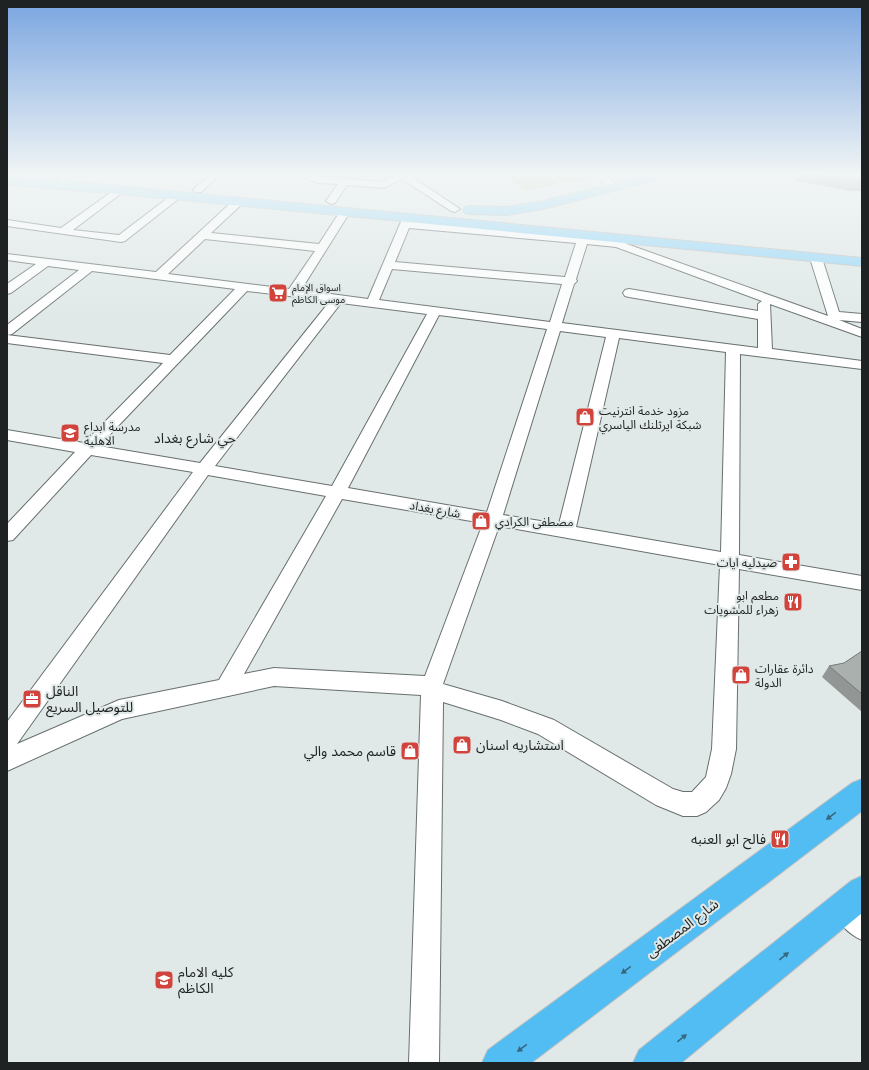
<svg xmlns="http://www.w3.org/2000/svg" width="869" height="1070" font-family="Quicksand,'Noto Sans Arabic',sans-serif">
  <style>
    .green { fill: #b6cfa0 }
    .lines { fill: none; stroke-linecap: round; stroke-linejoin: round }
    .minor-casing { stroke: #686f6f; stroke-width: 2 }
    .major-casing { stroke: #c0c1c1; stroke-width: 2 }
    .highway-casing { stroke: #c0c1c1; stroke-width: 2 }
    .minor { fill: #fff; fill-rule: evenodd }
    .major { fill: #97d7f7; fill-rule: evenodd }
    .highway { fill: #52bdf2; fill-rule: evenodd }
    .wall { fill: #929795 }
    .building { fill: #aab0ad; stroke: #777b79 }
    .oneway { fill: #366880 }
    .labels { text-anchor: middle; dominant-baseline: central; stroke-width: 4; stroke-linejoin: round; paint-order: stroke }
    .far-poi-label { font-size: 10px; fill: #1f2222; stroke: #e0e8e8; text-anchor: start }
    .poi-label { font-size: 12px; fill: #1f2222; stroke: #e0e8e8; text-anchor: start }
    .street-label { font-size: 12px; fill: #1f2222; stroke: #e0e8e8 }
    .quarter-label { font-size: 14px; fill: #1f2222; stroke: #e0e8e8 }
    .near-poi-label { font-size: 14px; fill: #1f2222; stroke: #e0e8e8; text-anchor: start }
    .near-street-label { font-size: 14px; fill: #1f2222; stroke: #e0e8e8 }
  </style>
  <rect width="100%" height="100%" fill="#e0e8e8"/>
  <!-- green -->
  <path class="green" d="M480 173H537L546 176 558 185 524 190 506 175 481 177Z
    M547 173H592L598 178 565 183Z"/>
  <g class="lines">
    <defs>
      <path id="minor" d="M62 173H72L65 180 62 181 57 178Z
        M212 173H222L201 192H195L193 190 195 188Z
        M304 173H314L313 175 317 176 382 182 395 175V173H406L460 209 455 212 451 211 402 179 384 188 347 185 335 203 331 204 326 201 338 184C327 183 311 185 303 175Z
        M593 173H603L618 187 613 190 610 189Z
        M120 187 123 188 125 190 123 192 73 230 119 235 173 194 177 193 182 196 125 241 121 242 7 226V220L61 228 117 188Z
        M239 198 244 201 243 203 211 233 319 244 341 210 345 209 350 212 301 290 368 299 400 224 404 216 408 215 413 218 412 221 578 237 580 233H588L589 235V238L607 240 606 238 607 236C615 234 617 239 624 243L828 316 810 258 812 256H820L822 258 839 312 862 314V322L839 320 862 329V337L770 304 772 349 862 361V369L740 354 739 555 862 576V590L739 569 736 749 731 774 726 788 719 800 706 812 697 816H683L656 805 538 734 501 720 443 702 439 1063H409L421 695 274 686 122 719 7 771V722L193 472 91 455 13 540 7 541V524L75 452 7 440V430L84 443 163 363 7 343V335L170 355 235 289 92 271 12 334 7 335V325L79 270 48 266 11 293 7 294V284L36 264 7 260V254L156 272 235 199ZM409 228 576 243 565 277 395 262ZM205 239 315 251 289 289 168 274ZM587 244 616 247 762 301 758 304V311L629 289 625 290 623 293 625 296 629 297 758 319V348L562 323 574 284 577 281 576 279ZM392 269 562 284 550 322 379 300ZM247 291 330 301 200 463 99 446ZM341 303 427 314 332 486 215 466ZM439 315 547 329 487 512 348 488ZM560 331 606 337 559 524 503 515ZM619 338 726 352 721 552 576 527ZM208 475 326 496 219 680 119 700 17 744ZM342 499 483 523 425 676 274 668 244 674ZM499 526 720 565 712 749 706 777 692 792H683L673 789 554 720 502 701 443 684Z
        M844 894 853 898 862 906V940C848 934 836 921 831 907L835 898Z"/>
      <path id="major" d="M656 173H677L675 175 543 209 507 215 469 214 465 213 463 210 465 207 469 206 507 207 543 201Z
        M7 177 120 186 862 258V266L120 194 7 185Z"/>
      <path id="highway" d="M862 779V811L531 1063H482L488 1050 852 783Z
        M862 876V913L681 1063H633L639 1050 851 881Z"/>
    </defs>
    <!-- minor casing -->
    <use href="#minor" class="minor-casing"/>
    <!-- major casing -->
    <use href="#major" class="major-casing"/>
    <!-- highway casing -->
    <use href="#highway" class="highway-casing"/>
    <!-- minor -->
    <use href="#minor" class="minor"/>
    <!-- major -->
    <use href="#major" class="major"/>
    <!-- highway -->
    <use href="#highway" class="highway"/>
  </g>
  <!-- wall -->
  <path class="wall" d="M798 173H862V191H852L796 181Z
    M862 651V712L822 677 829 666 844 663Z"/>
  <!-- building -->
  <path class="building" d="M804 173H862V182H855Z
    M862 651V694L829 666 844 663Z"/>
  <!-- one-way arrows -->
  <defs><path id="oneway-solid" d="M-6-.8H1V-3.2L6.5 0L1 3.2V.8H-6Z"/></defs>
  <g class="oneway">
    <use href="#oneway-solid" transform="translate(831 816) rotate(143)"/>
    <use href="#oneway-solid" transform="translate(784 956) rotate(-39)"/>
    <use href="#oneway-solid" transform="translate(626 970) rotate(143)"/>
    <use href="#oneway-solid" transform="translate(682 1038) rotate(-39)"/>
    <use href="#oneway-solid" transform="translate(522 1048) rotate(143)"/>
  </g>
  <!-- sky -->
  <linearGradient id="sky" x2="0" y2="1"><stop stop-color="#79a5e0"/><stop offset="0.54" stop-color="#f1f5f5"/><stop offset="1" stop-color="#f1f5f5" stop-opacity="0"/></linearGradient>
  <rect width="869" height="323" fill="url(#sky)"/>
  <!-- icons -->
  <defs>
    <symbol id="supermarket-square" viewBox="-11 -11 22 22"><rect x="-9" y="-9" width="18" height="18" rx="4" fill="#d1433b" stroke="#e0e8e8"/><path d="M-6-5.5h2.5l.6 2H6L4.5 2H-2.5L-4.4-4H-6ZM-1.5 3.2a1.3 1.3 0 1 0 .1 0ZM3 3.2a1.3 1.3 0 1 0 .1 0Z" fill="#fff"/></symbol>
    <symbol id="shop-square" viewBox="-11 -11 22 22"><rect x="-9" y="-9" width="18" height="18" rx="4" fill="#d1433b" stroke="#e0e8e8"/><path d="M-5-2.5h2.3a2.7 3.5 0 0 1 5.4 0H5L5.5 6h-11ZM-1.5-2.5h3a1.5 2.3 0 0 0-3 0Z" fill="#fff"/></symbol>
    <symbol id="school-square" viewBox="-11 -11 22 22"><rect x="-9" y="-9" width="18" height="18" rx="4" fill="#d1433b" stroke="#e0e8e8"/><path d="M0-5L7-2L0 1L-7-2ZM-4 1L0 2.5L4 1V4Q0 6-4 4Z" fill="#fff"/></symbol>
    <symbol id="pharmacy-square" viewBox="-11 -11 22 22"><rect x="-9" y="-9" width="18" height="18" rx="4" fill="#d1433b" stroke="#e0e8e8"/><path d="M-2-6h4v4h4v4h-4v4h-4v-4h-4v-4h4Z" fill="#fff"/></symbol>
    <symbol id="restaurant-square" viewBox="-11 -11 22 22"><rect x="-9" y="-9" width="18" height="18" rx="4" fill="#d1433b" stroke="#e0e8e8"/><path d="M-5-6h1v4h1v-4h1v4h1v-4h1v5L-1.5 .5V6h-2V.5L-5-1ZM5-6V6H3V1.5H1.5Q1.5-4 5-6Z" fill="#fff"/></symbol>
    <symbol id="office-square" viewBox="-11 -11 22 22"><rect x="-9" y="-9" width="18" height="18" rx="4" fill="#d1433b" stroke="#e0e8e8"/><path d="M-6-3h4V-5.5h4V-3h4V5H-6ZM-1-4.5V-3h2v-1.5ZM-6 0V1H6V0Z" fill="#fff"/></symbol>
    <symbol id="university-square" viewBox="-11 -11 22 22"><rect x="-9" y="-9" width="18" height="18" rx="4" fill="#d1433b" stroke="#e0e8e8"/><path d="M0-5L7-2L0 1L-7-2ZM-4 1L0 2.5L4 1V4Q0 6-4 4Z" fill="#fff"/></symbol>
  </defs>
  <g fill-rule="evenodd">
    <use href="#supermarket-square" x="267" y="282" width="22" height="22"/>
    <use href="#shop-square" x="574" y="406" width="22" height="22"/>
    <use href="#school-square" x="59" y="422" width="22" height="22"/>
    <use href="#shop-square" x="470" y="510" width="22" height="22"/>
    <use href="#pharmacy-square" x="780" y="551" width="22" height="22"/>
    <use href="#restaurant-square" x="782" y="591" width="22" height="22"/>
    <use href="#shop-square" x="730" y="664" width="22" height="22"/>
    <use href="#office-square" x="21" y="688" width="22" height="22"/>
    <use href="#shop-square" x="451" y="734" width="22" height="22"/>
    <use href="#shop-square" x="399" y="740" width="22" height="22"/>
    <use href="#restaurant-square" x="769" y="828" width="22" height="22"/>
    <use href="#university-square" x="153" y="969" width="22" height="22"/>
  </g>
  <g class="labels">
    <!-- far-poi labels -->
    <g class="far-poi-label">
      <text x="292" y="287">اسواق الإمام<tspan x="292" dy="12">موسى الكاظم</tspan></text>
    </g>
    <!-- poi labels -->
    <g class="poi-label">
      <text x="599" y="410">مزود خدمة انترنيت<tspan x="599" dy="14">شبكة ايرثلنك الياسري</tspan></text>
      <text x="84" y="426">مدرسة ابداع<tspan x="84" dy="14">الاهلية</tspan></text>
      <text x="495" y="521">مصطفى الكرادي</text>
      <text x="777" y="562" text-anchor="end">صيدليه ايات</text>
      <text x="779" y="595" text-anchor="end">مطعم ابو<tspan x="779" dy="14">زهراء للمشويات</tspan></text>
      <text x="755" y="668">دائرة عقارات<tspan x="755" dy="14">الدولة</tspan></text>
    </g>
    <!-- street labels -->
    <g class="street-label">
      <text transform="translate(435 509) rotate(10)">شارع بغداد</text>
    </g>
    <!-- quarter labels -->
    <g class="quarter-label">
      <text x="195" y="438">حي شارع بغداد</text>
    </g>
    <!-- near-poi labels -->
    <g class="near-poi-label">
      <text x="46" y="691">الناقل<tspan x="46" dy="16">للتوصيل السريع</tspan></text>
      <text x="476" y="745">استشاريه اسنان</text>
      <text x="396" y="751" text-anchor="end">قاسم محمد والي</text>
      <text x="766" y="839" text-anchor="end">فالح ابو العنبه</text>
      <text x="178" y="972">كليه الامام<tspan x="178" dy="16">الكاظم</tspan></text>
    </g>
    <!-- near-street labels -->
    <g class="near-street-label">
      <text transform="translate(682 928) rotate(-37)">شارع المصطفى</text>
    </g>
  </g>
  <!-- border -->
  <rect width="869" height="1070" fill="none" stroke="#1f2222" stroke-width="16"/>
</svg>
